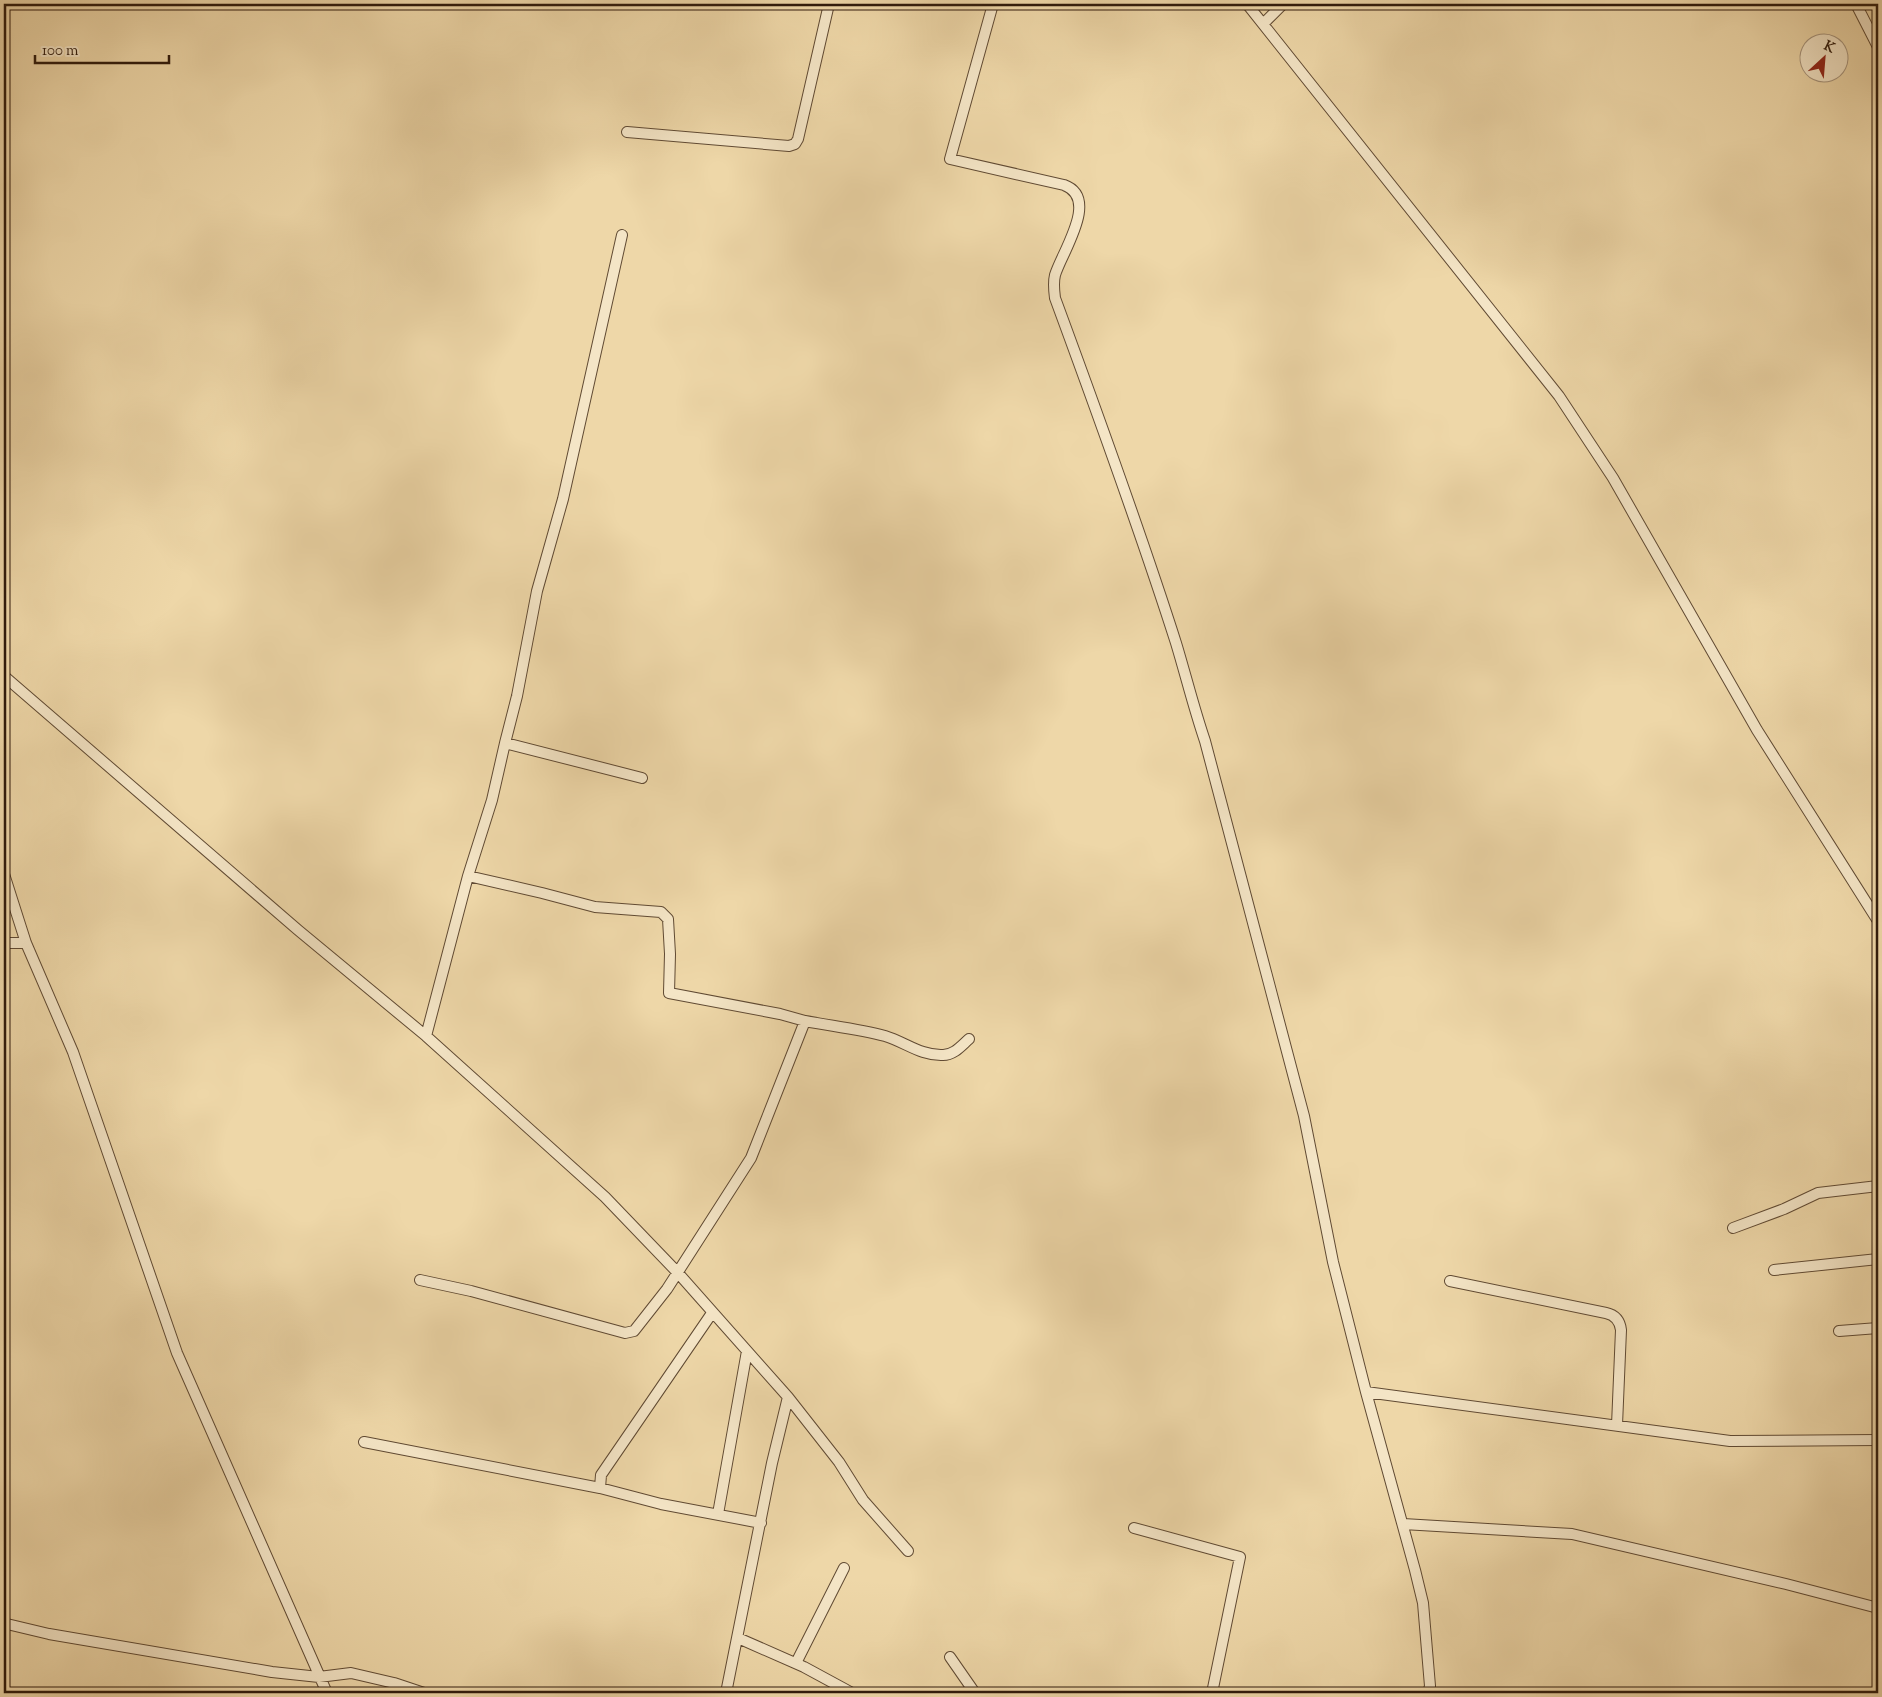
<svg xmlns="http://www.w3.org/2000/svg" width="1882" height="1697" font-family="'Sorts Mill Goudy',serif">
  <style>
    .lines { fill: none; stroke-linecap: round; stroke-linejoin: round }
    .street-casing { stroke: #604a33; stroke-width: 12 }
    .street { stroke: #f4e5c6; stroke-width: 10 }
  </style>
  <rect width="100%" height="100%" fill="#eed7a8"/>
  <filter id="stains"><feTurbulence type="fractalNoise" baseFrequency=".004" numOctaves="4"/><feColorMatrix values="0 0 0 0 .2 0 0 0 0 .09 0 0 0 0 .02 0 0 0 .5 -.17"/></filter>
  <radialGradient id="worn" r=".72"><stop offset=".6" stop-color="#630" stop-opacity="0"/><stop offset="1" stop-color="#630" stop-opacity=".3"/></radialGradient>
  <g class="lines">
    <defs>
      <path id="street" d="M993 4 950 159 1064 185C1100 198 1062 252 1055 275 1053 283 1054 290 1055 298 1097 412 1139 527 1176 643 1186 676 1194 709 1205 741L1304 1116 1333 1262 1366 1392 1415 1570 1423 1603 1430 1686 1428 1693
        M1247 4 1559 396 1613 478 1757 730 1878 921
        M1856 4 1878 47
        M1263 24 1283 4
        M627 132 789 146 795 144 798 139 829 4
        M4 676 298 930 426 1036 605 1197 678 1273 788 1397 772 1463 726 1693
        M505 743 517 696 537 591 563 499 622 235
        M4 874 26 943 73 1052 177 1353 327 1693
        M4 943H26
        M805 1021C831 1026 859 1029 885 1036 905 1042 921 1056 943 1055 954 1055 961 1046 969 1039
        M426 1036 468 876 492 800 505 743 642 778
        M1733 1228 1784 1209 1818 1193 1878 1186
        M1774 1270 1878 1259
        M420 1280 471 1291 625 1333 634 1331 667 1289 751 1158 805 1021 780 1014 669 993 670 954 668 919 661 912 595 907 542 893 468 876
        M1450 1281 1606 1313C1615 1315 1620 1321 1621 1330L1617 1425
        M712 1313 601 1475 600 1488 661 1504 761 1523
        M1839 1331 1878 1328
        M1366 1392 1730 1441 1878 1440
        M788 1397 839 1462 863 1500 908 1551
        M364 1442 600 1488
        M718 1514 747 1351
        M1403 1524 1572 1534 1786 1584 1878 1608
        M1134 1528 1240 1557 1212 1693
        M4 1626 7 1624 49 1634 272 1672 319 1677 351 1673 394 1683 424 1693
        M738 1638 804 1667 852 1693
        M950 1657 975 1693
        M796 1663 844 1568"/>
    </defs>
    <!-- street casing -->
    <use href="#street" class="street-casing"/>
    <!-- street -->
    <use href="#street" class="street"/>
  </g>
  <!-- margin -->
  <rect width="1882" height="1697" fill="none" stroke="#eed7a8" stroke-width="20"/>
  <rect x="5" y="5" width="1872" height="1687" fill="none" stroke="#301b0c" stroke-width="2.5"/>
  <rect x="10" y="10" width="1862" height="1677" fill="none" stroke="#301b0c"/>
  <!-- north arrow -->
  <g transform="translate(1824 58) rotate(26)"><circle r="24" fill="#f4e5c6" stroke="#a6947c"/>
  <path d="M0-4L9 19L0 12L-9 19Z" fill="#8f2418"/>
  <text y="-8" font-size="14" font-weight="bold" text-anchor="middle" fill="#301b0c">K</text>
  </g>
  <!-- scale -->
  <path d="M35 55v8h134v-8" fill="none" stroke="#301b0c" stroke-width="2.5"/>
  <text x="42" y="55" font-size="15" fill="#301b0c" stroke="#f4e5c6" stroke-width="4" paint-order="stroke">100 m</text>
  <rect width="100%" height="100%" filter="url(#stains)"/>
  <rect width="100%" height="100%" fill="url(#worn)"/>
</svg>
